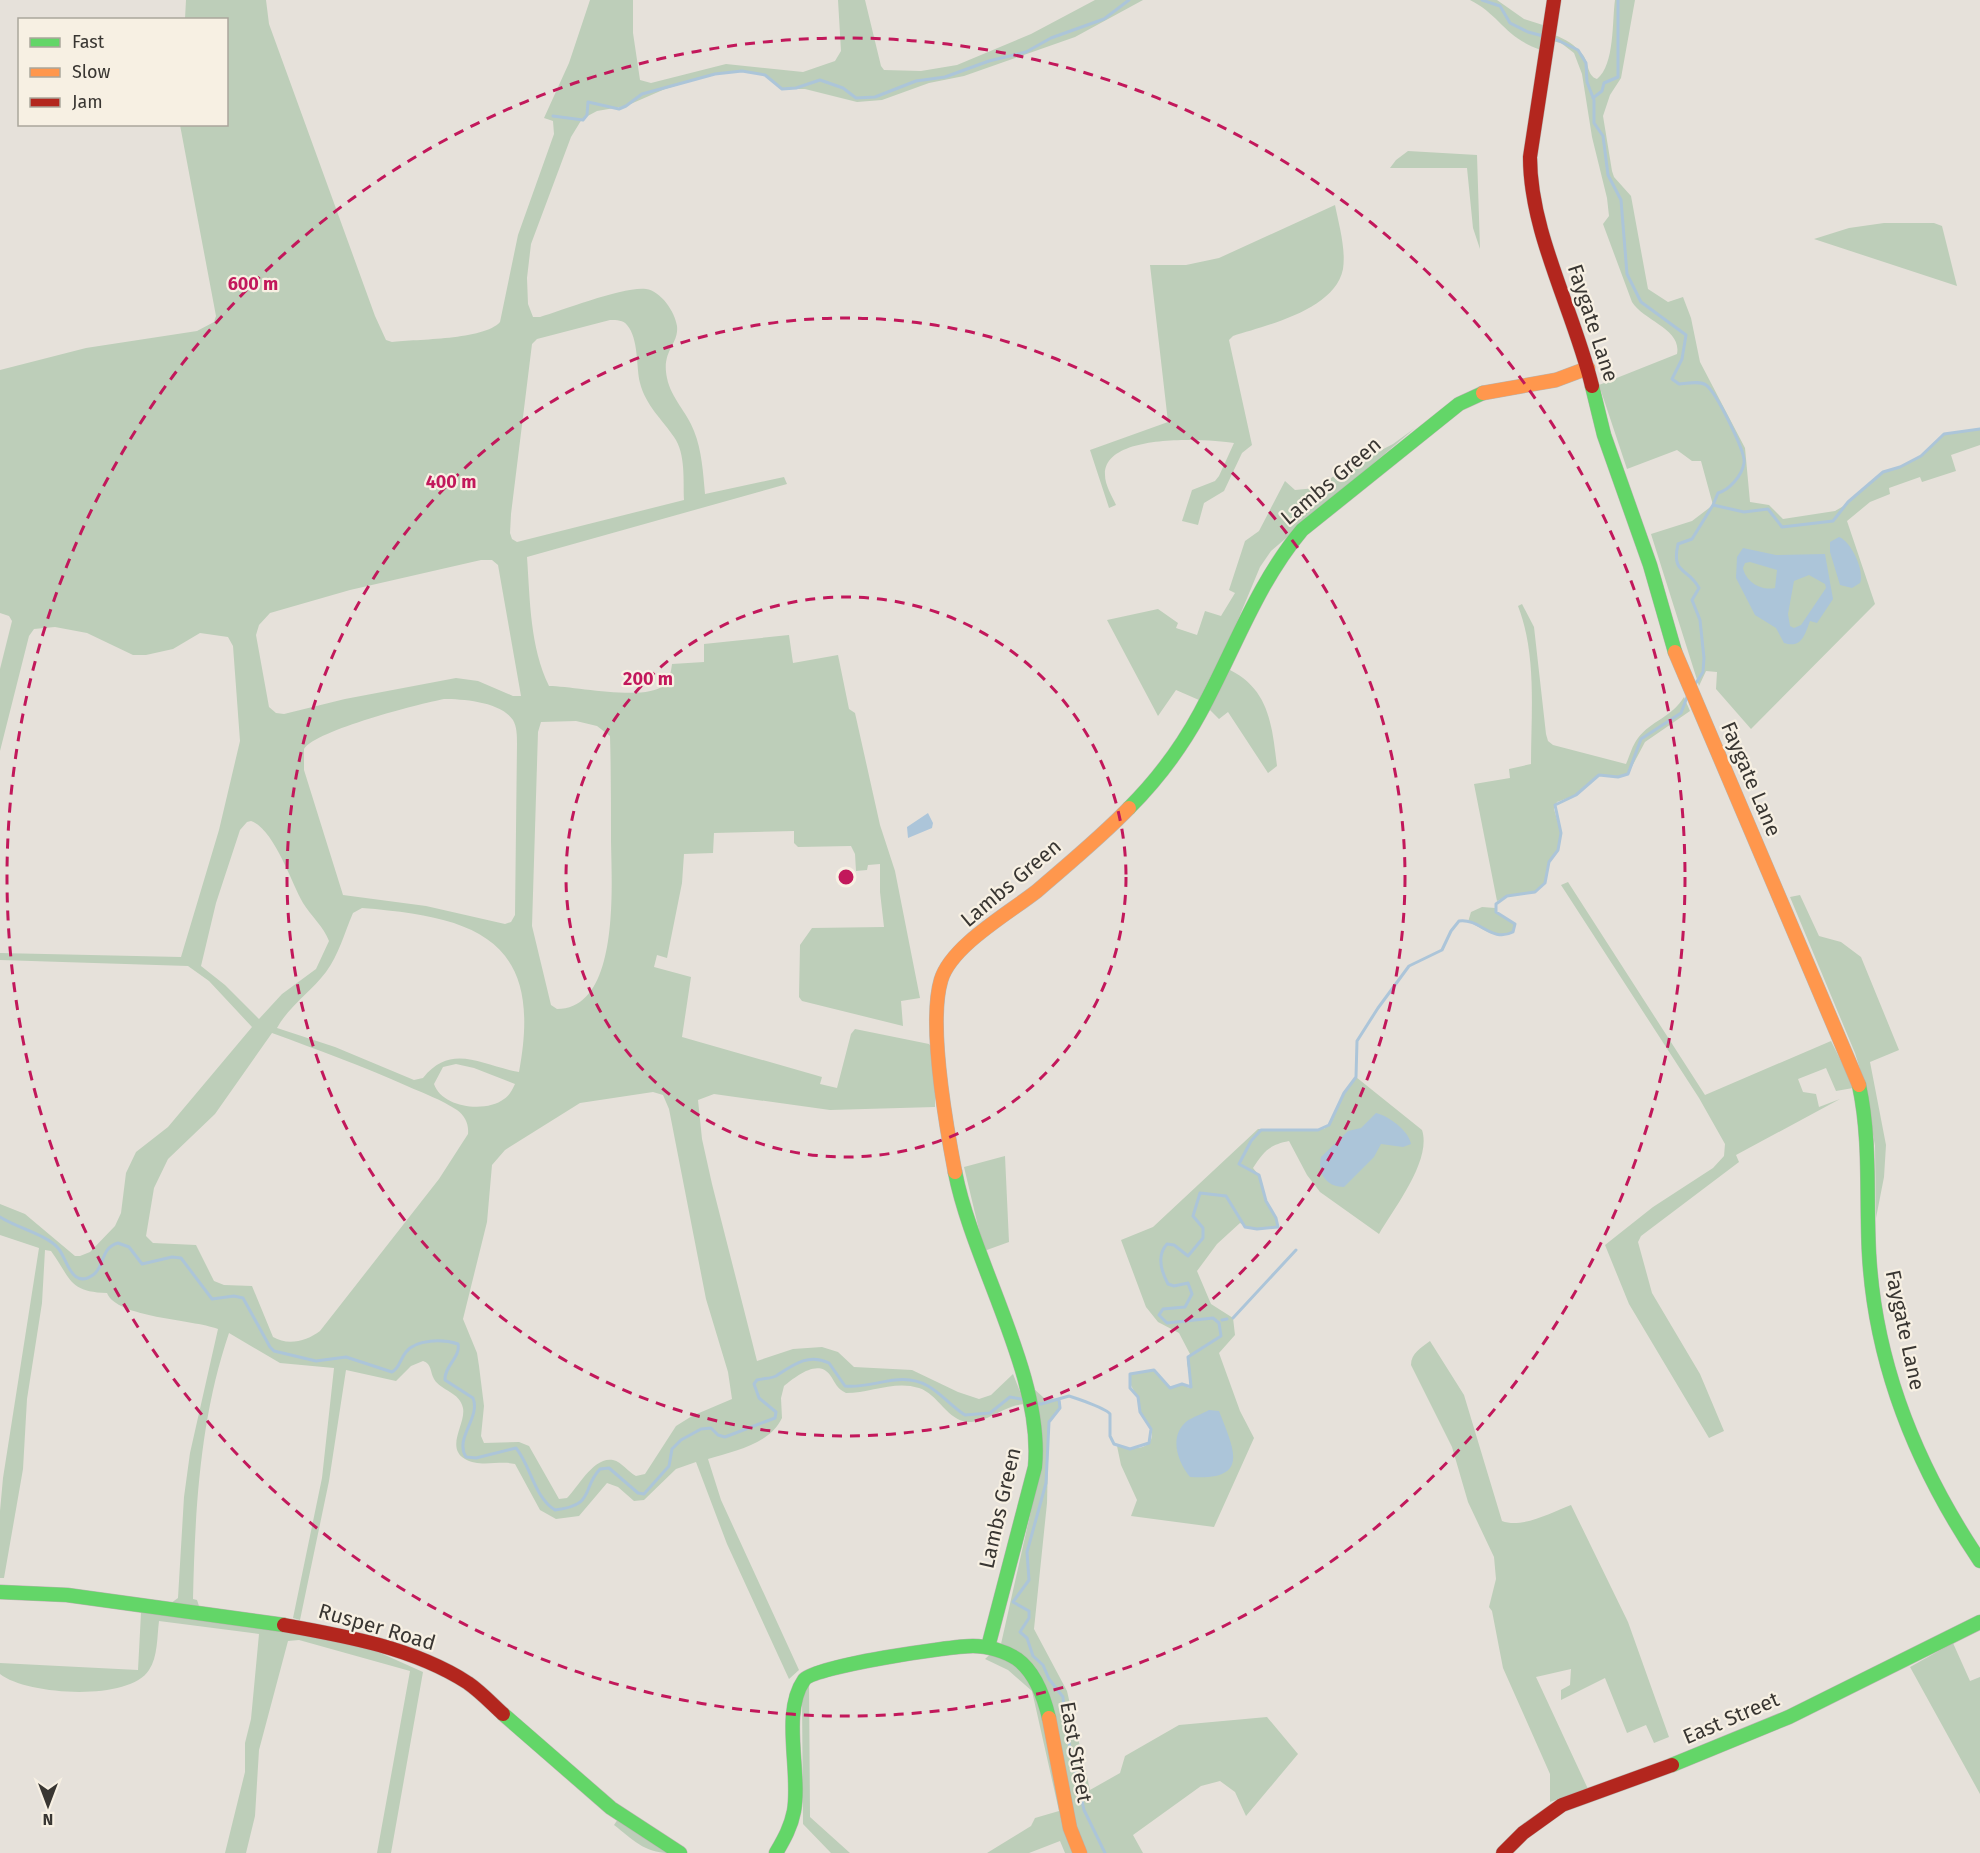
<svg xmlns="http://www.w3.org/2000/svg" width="1980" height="1853" font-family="'Fira Sans',sans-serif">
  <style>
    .green { fill: #bdceb9; fill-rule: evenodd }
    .water { fill: #acc5d9; fill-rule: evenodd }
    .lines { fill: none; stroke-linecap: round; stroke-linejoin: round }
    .stream { stroke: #acc5d9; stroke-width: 3 }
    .fast-casing { stroke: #b8b4af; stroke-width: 15 }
    .slow-casing { stroke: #b8b4af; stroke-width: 15 }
    .jam-casing { stroke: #b8b4af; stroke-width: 15 }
    .fast { stroke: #63d668; stroke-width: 14 }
    .slow { stroke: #ff974d; stroke-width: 14 }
    .jam { stroke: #b3261e; stroke-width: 14 }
    .ring { fill: none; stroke: #c2185b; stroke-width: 3; stroke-dasharray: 10 8 }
    .labels { text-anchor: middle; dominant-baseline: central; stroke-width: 4.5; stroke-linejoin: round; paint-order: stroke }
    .street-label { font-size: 21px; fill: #393632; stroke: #f7f0e3 }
    .centre { fill: #c2185b; stroke: #f7f0e3; stroke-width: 3 }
    .ring-label { font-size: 18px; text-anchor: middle; font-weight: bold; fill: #c2185b; stroke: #f7f0e3; stroke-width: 4.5; stroke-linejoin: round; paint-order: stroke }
  </style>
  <rect width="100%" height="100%" fill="#e6e1da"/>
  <!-- green -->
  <path class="green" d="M186 0H266L269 24 375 316 386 340 392 342C417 339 484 340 500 322L518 235 554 134 553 121 544 118 569 63 590 0H633V33L640 80 651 83 726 64 803 72 835 61 841 51 838 0H865L881 66 884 70 921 71 957 65 1031 34 1095 0H1143L1075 37 964 76 929 83 882 100 857 102 805 89H782L765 75 742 71 715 74 665 89 626 106 597 111 582 119 571 137 531 244 527 278 528 304 533 317H540C563 310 625 286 646 289 661 291 675 312 677 326 679 345 661 350 667 378 671 398 687 412 694 431 702 451 703 473 705 494L784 477 787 484 527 557C530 600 530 647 549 686 574 686 646 702 664 685 670 680 671 671 672 664L704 662V644L789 635 793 663 838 655 849 709 855 713 880 825 895 871 920 998 901 1001 903 1026 802 1001 799 997 800 945 812 928 884 927 880 892V864L868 865 867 870 856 871 855 854 851 846 798 847 794 843V831L714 833 713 853 684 854 682 883 667 958 657 955 654 967 691 977 682 1037 822 1077 820 1084 837 1088 851 1034 855 1029 929 1044 935 1053V1107L830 1110 714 1094 698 1100 702 1139 712 1184 757 1361 793 1349 822 1347 838 1352 854 1367 912 1370 958 1392 979 1399 991 1395 1013 1374 1025 1404C1004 1405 990 1422 968 1422 948 1421 938 1394 919 1388 895 1380 870 1393 846 1393 837 1389 835 1382 830 1375 818 1358 795 1377 784 1386L781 1398 782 1418C769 1445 734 1451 708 1459L721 1500 799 1670 789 1679 727 1544 696 1462 676 1469 644 1500 634 1501 618 1487 607 1483 579 1516 556 1519 540 1510 515 1464C500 1460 480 1468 465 1459 445 1447 466 1424 463 1408 460 1392 441 1391 434 1379 430 1372 432 1364 423 1361L411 1366 396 1381 346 1370 329 1481 300 1620 293 1618 322 1478 334 1368 280 1363 229 1333C200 1418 195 1510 193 1599L197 1600 199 1606 376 1651 423 1672 391 1853H377L410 1671 299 1640 288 1641 259 1750 255 1816 246 1853H225L245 1772V1743L251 1719 259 1634 159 1621C157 1636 158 1657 149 1670 129 1702 26 1695 0 1674V1663L138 1670 141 1613 160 1611 178 1598 184 1497 190 1453 218 1329C192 1319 117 1318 107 1293 68 1292 71 1278 51 1251L45 1250 42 1303 27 1399 23 1469 4 1578H0V1511L3 1478 39 1248 0 1235V1204L25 1214 75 1256H80L90 1252 115 1226 121 1213 126 1173 136 1152 168 1127 252 1027 209 981 188 966 0 960V953L181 957 219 830 240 741 233 646 228 637 200 633 173 649 146 655H133L87 633 55 627 34 629 29 636 0 751V669L12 621 9 616 0 613V370L86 348 197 331 214 322 216 316 180 125 226 124V20L185 19ZM610 320C617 320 623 320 627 325 639 339 636 367 640 383 646 406 662 419 674 437 686 454 683 481 684 500L517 542 512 539 510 533 511 514 532 344 537 339ZM481 560H492L498 565 521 696H513L478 681 456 678 345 699 284 714 276 713 269 707 256 635 259 625 270 613 350 590ZM444 699C464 699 501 702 513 720 517 727 517 736 517 744L515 915 511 922 505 924 426 906 343 895 304 770V749C316 730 419 704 444 699ZM576 721 597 726 610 736C611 769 611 803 611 837 611 879 622 1009 557 1009L551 1005 532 926 538 732 541 722ZM251 821C274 829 291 882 303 903 311 916 324 927 329 941L316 969 282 994 259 1019 225 985 201 966 216 903 240 830 247 822ZM362 908C478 917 544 940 519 1072 482 1066 452 1042 423 1078L414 1080 335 1047 277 1028C289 1006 311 992 326 972 339 954 344 934 353 913ZM272 1033C318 1050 363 1066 407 1086 423 1093 442 1100 457 1110 465 1116 469 1124 468 1134L439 1179 320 1331C307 1341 288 1346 273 1337L252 1286 224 1285 214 1281 196 1245 153 1243 146 1236 154 1188 168 1159 215 1114ZM456 1064 474 1068 515 1084C512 1090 510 1095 504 1099 486 1113 442 1108 434 1084L443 1067ZM653 1092 663 1095 669 1109 706 1299 728 1372 732 1399 692 1416 676 1426 645 1474 636 1476C628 1472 622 1462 613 1460 594 1456 578 1487 567 1498L559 1499 529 1446 519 1442 484 1443 481 1436 484 1406 479 1366 477 1353 463 1319 487 1222 492 1165 505 1150 580 1103Z
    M1470 0H1497L1524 19 1546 26 1541 50C1505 38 1500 15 1470 0Z
    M1615 0H1635L1621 78 1610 95 1603 116 1612 171 1614 177 1631 196 1648 289 1668 302 1683 297 1691 318 1700 362 1745 448 1750 502 1769 505 1783 519 1835 511 1847 504 1883 472 1900 467 1921 456 1944 434 1980 429V445L1951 455 1956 471 1922 482 1920 477 1889 488 1890 494 1870 502 1847 521 1875 604 1751 729 1716 689 1717 672 1706 671 1699 686 1651 534 1692 521 1713 505 1701 461H1692L1677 450 1627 469 1599 385 1677 354C1682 329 1644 321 1632 302L1603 224 1609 216 1607 198 1592 137 1582 74 1574 53 1561 43 1552 41 1554 35C1566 39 1575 45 1583 55 1589 63 1587 76 1597 79 1615 65 1612 20 1615 0Z
    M1408 151 1477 155 1480 249 1473 228 1467 168H1390L1396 160Z
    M1335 205C1339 225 1346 249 1343 269 1335 310 1267 325 1233 336L1229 340 1252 445 1242 453 1224 491 1204 503 1198 525 1182 521 1192 490 1215 481 1219 476 1234 443C1209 439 1103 432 1105 475 1105 485 1112 496 1116 505L1109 508 1090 450 1168 422 1150 265H1186L1219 258Z
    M1884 223H1934L1942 226 1957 286 1814 239 1849 228Z
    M1415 428 1271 551 1260 567 1235 627 1199 700 1176 690 1158 716 1107 620 1158 609 1178 623 1176 628 1197 635 1205 611 1221 616 1235 593 1229 590 1245 541 1259 531 1285 481 1295 490 1316 488 1343 470 1393 444Z
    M1522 604 1534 627 1546 734 1548 741 1553 745 1626 764C1630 755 1632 746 1638 738 1651 721 1672 717 1684 697L1690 711 1645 742 1628 774 1618 777 1599 775 1576 795 1557 802 1554 809 1561 833 1558 850 1549 862 1545 883 1535 892 1507 896 1497 901 1474 784 1510 778 1509 769 1531 764C1531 712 1537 655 1518 606Z
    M1230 670C1270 690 1272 727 1277 766L1268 773 1228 712 1219 719 1209 709Z
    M1568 882 1705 1095 1831 1041 1853 1085V1088L1836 1091 1826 1068 1798 1079 1803 1092 1816 1094 1819 1107 1840 1099 1736 1155 1739 1162 1641 1236 1638 1242 1652 1293 1700 1374 1724 1431 1709 1438 1629 1304 1605 1245 1653 1207 1713 1168 1724 1156 1725 1144 1699 1098 1561 885Z
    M1800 895 1819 936 1841 942 1861 957 1899 1050 1870 1062 1886 1145 1884 1177 1876 1218 1875 1146 1864 1082 1855 1053 1790 897Z
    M1482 907 1495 908C1499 918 1508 918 1515 924L1513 932C1495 941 1484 928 1468 922L1471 912Z
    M1356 1077 1422 1130C1432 1160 1394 1208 1379 1234L1320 1192 1307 1175 1289 1141C1269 1145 1264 1151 1253 1168 1263 1179 1261 1188 1265 1200 1269 1210 1278 1216 1278 1227L1251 1229 1240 1223 1217 1244 1197 1271 1211 1304 1233 1318 1235 1335 1219 1353 1240 1411 1254 1438 1214 1527 1131 1516 1137 1500 1121 1465 1117 1446C1128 1449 1152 1452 1152 1434 1152 1426 1144 1420 1141 1414 1139 1409 1140 1404 1138 1399 1135 1389 1128 1387 1130 1374L1154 1370 1170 1388 1182 1384 1189 1388 1192 1386 1187 1363 1190 1354 1179 1333 1158 1322 1146 1307 1121 1240 1153 1227 1258 1129H1324L1333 1119 1344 1093Z
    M1005 1156 1009 1242 984 1251 964 1167Z
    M1430 1341 1464 1395 1502 1521C1522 1529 1552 1512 1571 1505L1628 1622 1669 1737 1654 1743 1646 1725 1627 1733 1605 1678 1561 1700V1690L1570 1685 1571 1669 1536 1677 1588 1789 1550 1802V1774L1503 1668 1492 1611 1489 1607 1496 1579 1494 1557 1468 1502 1452 1447 1411 1365C1411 1353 1421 1348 1430 1341Z
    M1033 1388 1044 1398 1059 1399 1060 1407 1049 1422 1047 1503 1034 1629 1067 1691 1090 1790 1120 1773 1125 1756 1179 1725 1267 1717 1298 1754 1246 1816 1235 1792 1220 1781 1201 1786 1133 1835 1143 1853H1065L1060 1841 1029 1853H987L1031 1826 1035 1818 1059 1811 1032 1691 1008 1670 985 1659 1001 1644 1041 1466Z
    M1953 1643 1970 1681 1980 1677V1794L1910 1667Z
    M809 1684 810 1817 850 1853H831L803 1824 802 1697Z
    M618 1819 663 1850 668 1853C645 1853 632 1839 614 1825Z"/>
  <!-- water -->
  <path class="water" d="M1839 537C1851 541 1865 571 1860 583L1852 588 1840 585 1830 552V542Z
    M1743 548 1776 555 1825 554 1833 599 1817 623 1810 621C1805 634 1802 649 1784 643L1776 628 1755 615 1736 578 1737 557ZM1750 562 1777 570 1775 588C1761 591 1746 582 1743 568L1745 563ZM1809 575 1825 584 1826 588 1801 625 1794 628 1790 626 1788 614 1794 581Z
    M928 813 933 823 932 828 908 838 907 827Z
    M1376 1113C1389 1116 1409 1131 1411 1144L1403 1147 1381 1144 1374 1157 1344 1187C1327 1187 1317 1174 1321 1157L1348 1131 1361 1128Z
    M1209 1410 1219 1411C1234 1450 1251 1481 1190 1477 1178 1462 1168 1437 1187 1421 1193 1417 1202 1414 1209 1410Z"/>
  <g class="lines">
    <!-- stream -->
    <path class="stream" d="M1482 0 1500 6 1510 23 1528 32 1543 36
      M1553 38 1578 50 1586 63 1587 82 1594 100V123L1603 136 1608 175 1621 200 1627 274 1641 302 1686 335 1682 359 1672 379 1679 384C1686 384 1699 380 1706 385 1716 392 1746 452 1744 463 1742 476 1729 490 1718 493L1713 505
      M1593 98 1602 91 1604 83 1618 77V0
      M553 116 583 120 587 115 588 102 619 109 626 106 642 94 715 74 742 71 765 75 782 89 796 88 820 80 843 88 856 98 875 97 916 81 945 77 989 61 1026 52 1051 38 1104 19 1129 0
      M1713 505 1744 512 1768 509 1782 527 1833 521 1848 502 1883 472 1900 467 1921 456 1944 434 1980 429
      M1694 686 1703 672 1704 658 1700 620 1692 600 1699 588C1688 567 1671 575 1678 544L1692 539 1713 505
      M0 1217C15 1227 47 1235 58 1248 67 1258 71 1290 93 1275 105 1267 100 1248 118 1243L129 1247 142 1264 172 1257 181 1258 212 1299 234 1296 243 1298 270 1347 274 1351 316 1361 346 1357 392 1372C400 1368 400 1359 406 1352 416 1339 443 1339 458 1344 461 1357 444 1366 445 1380L473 1398C481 1418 454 1438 466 1457L476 1458 516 1448C531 1466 534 1497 555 1510 596 1505 581 1489 600 1469L609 1468 638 1493 644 1494 669 1466 672 1449 681 1440 701 1429 711 1428 718 1435 725 1437 775 1418 776 1412 759 1398 754 1384 757 1380C763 1378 770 1379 776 1376 793 1365 808 1353 829 1363L845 1386C874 1389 900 1370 928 1386 942 1394 952 1407 965 1415L990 1413 1010 1397 1026 1400
      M1233 1318 1296 1250
      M1222 1320 1227 1319
      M1059 1399 1060 1408 1049 1422 1046 1483 1027 1552 1029 1580 1013 1602 1029 1611V1618L1020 1632 1027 1638 1033 1656 1043 1665 1049 1679 1063 1697 1065 1725 1084 1810 1105 1853
      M1035 1403 1041 1404 1069 1396C1076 1398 1107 1409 1110 1414V1436L1114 1444 1130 1449 1149 1443 1151 1429 1140 1412 1138 1397 1130 1388V1374L1154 1370 1170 1388 1182 1384 1191 1387 1188 1357 1221 1336 1219 1323 1213 1318 1167 1323 1159 1315 1163 1309 1185 1307 1192 1294 1188 1283 1174 1286 1168 1284C1161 1271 1156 1256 1167 1244L1174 1245 1188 1256 1203 1238V1228L1193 1216 1200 1193 1226 1196 1245 1227 1257 1229 1278 1227 1276 1218 1266 1201 1259 1175 1239 1164 1251 1141 1261 1130H1318L1329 1125 1344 1093 1356 1077 1357 1041 1378 1008 1409 966 1442 950 1451 931 1459 921C1480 918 1491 943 1513 932L1515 924 1496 912V904L1507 896 1535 892 1545 883 1549 862 1558 850 1561 833 1555 805 1576 795 1599 775 1618 777 1628 774 1641 739 1681 713 1687 697"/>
    <defs>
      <path id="fast" d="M1592 386 1604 435 1650 565 1675 652
        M1129 808C1157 780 1181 748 1200 713 1234 651 1256 585 1302 530L1459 404 1483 393
        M1859 1085C1871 1140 1866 1197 1869 1253 1875 1365 1918 1469 1980 1561
        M955 1172C973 1264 1044 1376 1035 1467L988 1647
        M0 1592 67 1595 284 1625
        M503 1714 611 1808 680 1853
        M1672 1765 1789 1717 1980 1622
        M776 1853C784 1839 791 1827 794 1811 801 1772 781 1713 804 1680 814 1666 951 1646 973 1646 987 1646 1005 1651 1017 1659 1035 1672 1044 1697 1049 1718"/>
      <path id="slow" d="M1483 393 1556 380 1588 368
        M1675 652 1859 1085
        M955 1172C946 1125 928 1024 941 980 951 946 1009 913 1037 891 1068 864 1100 838 1129 808
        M1049 1718 1070 1828 1080 1853"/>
      <path id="jam" d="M1554 0 1530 157C1530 233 1574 311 1592 386
        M284 1625C346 1636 414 1648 468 1683 481 1692 492 1704 503 1714
        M1503 1853 1523 1833 1562 1805 1672 1765"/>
    </defs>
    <!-- fast casing -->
    <use href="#fast" class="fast-casing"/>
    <!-- slow casing -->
    <use href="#slow" class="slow-casing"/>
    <!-- jam casing -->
    <use href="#jam" class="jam-casing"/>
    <!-- fast -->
    <use href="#fast" class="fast"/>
    <!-- slow -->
    <use href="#slow" class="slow"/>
    <!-- jam -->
    <use href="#jam" class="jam"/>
  </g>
  <!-- distance rings -->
  <g class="ring">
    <circle cx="846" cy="877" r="280"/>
    <circle cx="846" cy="877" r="559"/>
    <circle cx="846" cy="877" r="839"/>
  </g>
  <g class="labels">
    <!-- street labels -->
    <g class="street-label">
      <text transform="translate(1593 323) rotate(72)">Faygate Lane</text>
      <text transform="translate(1331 481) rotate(-40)">Lambs Green</text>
      <text transform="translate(1751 779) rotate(67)">Faygate Lane</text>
      <text transform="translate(1011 883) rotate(-40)">Lambs Green</text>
      <text transform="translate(1905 1330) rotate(78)">Faygate Lane</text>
      <text transform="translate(1000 1508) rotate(-77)">Lambs Green</text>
      <text transform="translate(377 1627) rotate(16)">Rusper Road</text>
      <text transform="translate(1731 1718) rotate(-23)">East Street</text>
      <text transform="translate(1076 1752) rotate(80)">East Street</text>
    </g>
  </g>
  <circle cx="846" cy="877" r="9" class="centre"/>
  <g class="ring-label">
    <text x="253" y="290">600 m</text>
    <text x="451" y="488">400 m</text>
    <text x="648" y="685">200 m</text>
  </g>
  <!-- legend -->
  <rect x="18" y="18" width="210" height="108" fill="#f7f0e3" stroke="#aba69c" stroke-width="1.5"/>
  <rect x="30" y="38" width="30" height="9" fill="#63d668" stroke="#aba69c" stroke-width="1.5"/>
  <text x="72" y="48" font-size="18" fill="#393632">Fast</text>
  <rect x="30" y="68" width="30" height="9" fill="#ff974d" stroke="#aba69c" stroke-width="1.5"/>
  <text x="72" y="78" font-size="18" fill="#393632">Slow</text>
  <rect x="30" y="98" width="30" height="9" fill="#b3261e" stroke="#aba69c" stroke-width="1.5"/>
  <text x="72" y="108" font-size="18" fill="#393632">Jam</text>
  <!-- north arrow -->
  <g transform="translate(48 1805) rotate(180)" stroke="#f7f0e3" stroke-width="4.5" paint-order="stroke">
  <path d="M0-4.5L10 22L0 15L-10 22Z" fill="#393632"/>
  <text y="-9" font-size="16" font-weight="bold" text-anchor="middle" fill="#393632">N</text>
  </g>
</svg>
